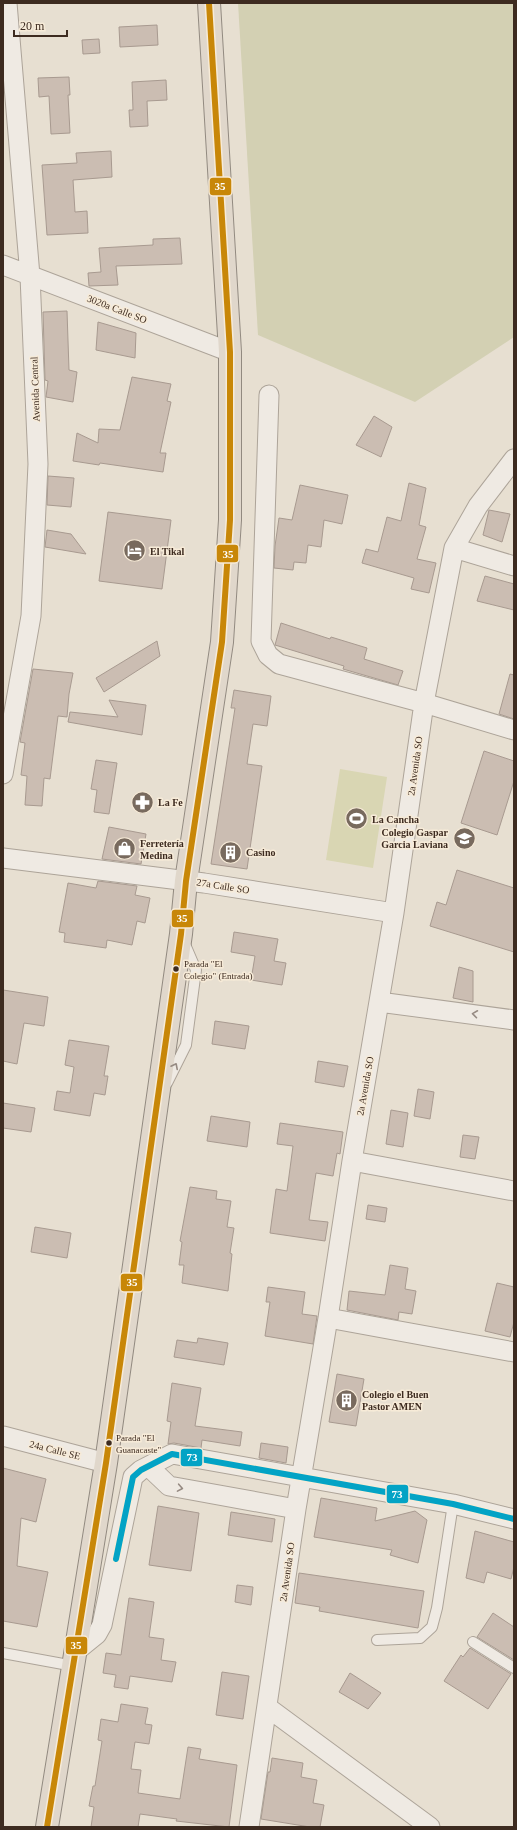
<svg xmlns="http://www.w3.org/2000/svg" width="517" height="1830" font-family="Georgia,serif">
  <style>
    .green { fill: #d9d6b3 }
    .cemetery { fill: #d3d0b3 }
    .building { fill: #cbbdb2; stroke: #a89a90 }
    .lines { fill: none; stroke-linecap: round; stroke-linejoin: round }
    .service-casing { stroke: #ada499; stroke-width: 12 }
    .minor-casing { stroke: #ada499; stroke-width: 21 }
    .trunk-casing { stroke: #928a80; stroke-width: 24 }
    .service { stroke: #efeae3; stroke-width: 10 }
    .minor { stroke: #efeae3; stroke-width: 19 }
    .trunk { stroke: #e0d7cb; stroke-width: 22 }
    .bus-1-casing { stroke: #f7ebd8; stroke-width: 9 }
    .bus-2-casing { stroke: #f7ebd8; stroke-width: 9 }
    .bus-1 { stroke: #c88708; stroke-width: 6 }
    .bus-2 { stroke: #03a3c5; stroke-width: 6 }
    .oneway { stroke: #968a82 }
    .bus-dot { fill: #3d2b20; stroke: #f7ebd8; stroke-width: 1.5 }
    .labels { text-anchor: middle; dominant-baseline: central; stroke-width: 3; stroke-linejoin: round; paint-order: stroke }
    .bus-label { font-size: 9px; fill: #3d2b20; stroke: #f7ebd8; text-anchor: start }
    .street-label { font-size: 10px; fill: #3d2b20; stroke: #f7ebd8 }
    .poi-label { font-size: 10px; font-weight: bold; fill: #3d2b20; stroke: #f7ebd8; text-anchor: start }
    .line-badge { stroke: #f7ebd8; stroke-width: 1.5 }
    .badge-label { font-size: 11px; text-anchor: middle; font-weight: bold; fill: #fff }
  </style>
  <rect width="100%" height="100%" fill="#e7dfd1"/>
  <!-- green -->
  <path class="green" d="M340 769 387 777 373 868 326 860Z"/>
  <!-- cemetery -->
  <path class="cemetery" d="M238 3H514V337L415 402 258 335Z"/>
  <!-- building -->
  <path class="building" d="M157 25 158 45 120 47 119 27Z
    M99 39 100 53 83 54 82 40Z
    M69 77 70 95H68L70 133 51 134 49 96 39 97 38 78Z
    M166 80 167 100 147 101 148 126 130 127 129 110H133L132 82Z
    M111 151 112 177 73 180 75 212 87 211 88 233 47 235 42 165 77 163 76 153Z
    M180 238 182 264 116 266 118 285 89 286 88 273 101 272 99 248 153 245V239Z
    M67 311 69 370 77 372 73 402 46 397 48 381 45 380 43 312Z
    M98 322 136 333 135 358 96 350Z
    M132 377 171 384 167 401 171 402 160 453H166L163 472 100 463 99 465 73 461 77 433 98 443 99 429 120 430Z
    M374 416 392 427 381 457 356 445Z
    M48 476 74 478 71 507 47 505Z
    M409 483 426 488 419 525 426 527 417 559 436 563 429 593 411 589 414 578 362 563 366 549 378 552 387 517 401 521Z
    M300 485 348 495 342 524 324 520 321 547 308 545 306 563 294 562 293 570 274 568 275 546 279 518 292 520Z
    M489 510 510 514 502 542 483 535Z
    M108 512 171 520 162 589 99 581Z
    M47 530 71 534 86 554 45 547Z
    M485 576 514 584V610L477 601Z
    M281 623 330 639 331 637 367 648 364 659 403 671 398 685 343 669 344 666 275 645Z
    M157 641 160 656 104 692 96 678Z
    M33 669 73 673 69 694 67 717 58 716 50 779 44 778 42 806 25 805 27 776 21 775 25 743 20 742Z
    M510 674 514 675V719L499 714Z
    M234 690 271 696 267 726 253 724 247 764 262 766 247 869 211 864 235 708H231Z
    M109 700 146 705 142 735 68 722 70 712 118 717Z
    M484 751 514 761V781L497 835 461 823Z
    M96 760 117 763 109 814 94 812 97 790 91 789Z
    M109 827 146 834 141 864 102 859Z
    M457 870 514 888V952L430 926 437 902 446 905Z
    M98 881 137 886 135 895 150 898 145 923 137 921 132 945 107 940 106 948 64 942 65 933 59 932 68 883 96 888Z
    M234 932 278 939 274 961 286 963 282 985 251 980 255 956 231 952Z
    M459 967 473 971V1002L453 998Z
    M3 990 48 997 44 1026 24 1023 17 1064 3 1061Z
    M215 1021 249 1026 245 1049 212 1044Z
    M69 1040 109 1046 104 1076H108L105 1095 94 1093 90 1116 54 1110 57 1091 70 1093 74 1067 65 1065Z
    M318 1061 348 1066 344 1087 315 1082Z
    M418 1089 434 1092 430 1119 414 1116Z
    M3 1103 35 1108 31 1132 3 1128Z
    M391 1110 408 1113 403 1147 386 1144Z
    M211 1116 250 1122 247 1147 207 1141Z
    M280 1123 343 1132 340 1154 337 1153 333 1176 316 1173 309 1220 328 1222 325 1241 270 1233 276 1189 287 1191 293 1146 277 1144Z
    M463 1135 479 1137 475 1159 460 1157Z
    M190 1187 217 1191 216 1199 231 1201 227 1227 234 1228 230 1253 232 1254 228 1291 182 1283 184 1265H179L182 1242 180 1241Z
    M368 1205 387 1208 385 1222 366 1219Z
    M35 1227 71 1233 67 1258 31 1252Z
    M390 1265 408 1268 405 1289 416 1291 412 1314 399 1312 398 1320 347 1310 349 1291 385 1295Z
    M497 1283 514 1287V1322L510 1337 485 1331Z
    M268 1287 305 1292 302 1314 317 1316 313 1344 265 1336 270 1302H266Z
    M198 1338 228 1343 224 1365 174 1357 177 1340 197 1343Z
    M337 1374 364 1379 356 1426 329 1422Z
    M172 1383 201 1388 195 1426 242 1432 240 1446 202 1440 201 1448 174 1443 168 1444 171 1422 167 1421Z
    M261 1443 288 1447 286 1463 259 1458Z
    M3 1468 46 1479 36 1522 21 1518 17 1566 48 1572 37 1627 3 1621Z
    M321 1498 377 1508 375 1521 415 1511 427 1520 418 1563 390 1555 392 1550 314 1537Z
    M158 1506 199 1513 191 1571 149 1565Z
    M231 1512 275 1519 272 1542 228 1535Z
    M475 1531 514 1542V1567L511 1579 487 1572 484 1583 466 1578Z
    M299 1573 424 1591 418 1628 319 1611 320 1607 295 1603Z
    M237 1585 253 1587 251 1605 235 1602Z
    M129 1598 154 1602 149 1637 164 1639 161 1660 176 1662 172 1682 130 1676 128 1689 114 1687 116 1675 103 1673 106 1653 121 1655Z
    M493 1613 514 1627V1660L477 1637Z
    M470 1648 511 1674 488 1709 444 1681 461 1655 463 1657Z
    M222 1672 249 1676 243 1719 216 1715Z
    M350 1673 381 1693 368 1709 339 1692Z
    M121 1704 148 1708 145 1724 152 1725 149 1744 135 1742 131 1769 141 1770 138 1793 180 1799 188 1747 201 1749 199 1759 237 1765 229 1827 176 1821 177 1819 140 1814 138 1827H91L94 1807 89 1806 93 1786H95L102 1741 98 1740 101 1719 118 1722Z
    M272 1758 303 1763 301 1777 317 1780 313 1803 324 1805 320 1827H310L261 1819 268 1772H270Z"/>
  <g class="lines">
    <defs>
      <path id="service" d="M167 1083 186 1045 196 970 184 942
        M377 1640 420 1638 432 1627 437 1608 453 1504
        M473 1642 514 1668
        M3 1653 74 1666"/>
      <path id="minor" d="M3 265 230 352
        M269 395 261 641 268 655 279 664 424 703 514 730
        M454 548 514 566
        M3 774 31 616 38 464 30 276 7 3
        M3 858 204 883 394 913
        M379 1002 514 1020
        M352 1161 514 1191
        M328 1318 514 1352
        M3 1436 106 1463
        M149 1467 169 1486 296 1509
        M76 1651 97 1634 102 1625 133 1477 141 1470 172 1454 453 1504 514 1519
        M267 1707 430 1827
        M249 1827 296 1509 328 1318 352 1161 394 913 424 703 454 548 478 506 514 459"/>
      <path id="trunk" d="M47 1827 106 1463 181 934 186 881 222 642 230 520V352L209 3"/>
    </defs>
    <!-- service casing -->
    <use href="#service" class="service-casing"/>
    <!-- minor casing -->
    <use href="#minor" class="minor-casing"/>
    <!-- trunk casing -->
    <use href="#trunk" class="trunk-casing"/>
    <!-- service -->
    <use href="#service" class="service"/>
    <!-- minor -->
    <use href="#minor" class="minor"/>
    <!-- trunk -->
    <use href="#trunk" class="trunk"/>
    <defs>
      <path id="bus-1" d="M47 1827 106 1463 181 934 186 881 222 642 230 520V352L209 3"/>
      <path id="bus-2" d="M116 1559 133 1477 141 1470 172 1454 453 1504 514 1519"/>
    </defs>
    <!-- bus-1 casing -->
    <use href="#bus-1" class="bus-1-casing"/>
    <!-- bus-2 casing -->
    <use href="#bus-2" class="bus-2-casing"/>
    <!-- bus-1 -->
    <use href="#bus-1" class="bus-1"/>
    <!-- bus-2 -->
    <use href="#bus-2" class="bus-2"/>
  </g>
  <!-- one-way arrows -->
  <defs><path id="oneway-chevron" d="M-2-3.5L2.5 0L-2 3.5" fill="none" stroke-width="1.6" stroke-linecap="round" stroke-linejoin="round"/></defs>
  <g class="oneway">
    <use href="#oneway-chevron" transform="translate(475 1014) rotate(-172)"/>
    <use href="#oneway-chevron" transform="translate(175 1066) rotate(-63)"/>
    <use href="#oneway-chevron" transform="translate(180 1488) rotate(10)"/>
  </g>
  <!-- icons -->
  <defs>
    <symbol id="hotel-disc" viewBox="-11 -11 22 22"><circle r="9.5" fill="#786a5e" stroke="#f7ebd8"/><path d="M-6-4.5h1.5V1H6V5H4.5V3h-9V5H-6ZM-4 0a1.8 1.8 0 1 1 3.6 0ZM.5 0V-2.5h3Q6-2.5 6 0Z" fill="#fff"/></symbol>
    <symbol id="pharmacy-disc" viewBox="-11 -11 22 22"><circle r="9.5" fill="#786a5e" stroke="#f7ebd8"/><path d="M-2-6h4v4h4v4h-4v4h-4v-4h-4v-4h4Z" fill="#fff"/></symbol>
    <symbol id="stadium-disc" viewBox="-11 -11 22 22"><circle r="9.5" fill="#786a5e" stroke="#f7ebd8"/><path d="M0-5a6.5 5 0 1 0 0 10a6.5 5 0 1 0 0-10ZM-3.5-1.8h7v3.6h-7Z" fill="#fff"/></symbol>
    <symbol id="university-disc" viewBox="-11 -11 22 22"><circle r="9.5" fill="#786a5e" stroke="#f7ebd8"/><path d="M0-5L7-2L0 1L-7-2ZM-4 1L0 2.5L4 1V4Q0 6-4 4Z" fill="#fff"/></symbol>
    <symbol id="shop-disc" viewBox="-11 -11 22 22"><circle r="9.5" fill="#786a5e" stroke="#f7ebd8"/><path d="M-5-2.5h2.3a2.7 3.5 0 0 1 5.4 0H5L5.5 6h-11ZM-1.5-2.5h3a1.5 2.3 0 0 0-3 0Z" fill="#fff"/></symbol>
    <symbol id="building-disc" viewBox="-11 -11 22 22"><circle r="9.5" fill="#786a5e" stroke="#f7ebd8"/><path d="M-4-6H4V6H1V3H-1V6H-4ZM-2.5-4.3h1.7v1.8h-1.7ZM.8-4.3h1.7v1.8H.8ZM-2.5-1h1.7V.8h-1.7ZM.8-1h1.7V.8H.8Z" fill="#fff"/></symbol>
  </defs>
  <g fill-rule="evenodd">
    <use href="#hotel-disc" x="122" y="538" width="25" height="25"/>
    <use href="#pharmacy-disc" x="130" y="790" width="25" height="25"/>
    <use href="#stadium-disc" x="344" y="806" width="25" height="25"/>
    <use href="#university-disc" x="452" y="826" width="25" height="25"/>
    <use href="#shop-disc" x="112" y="836" width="25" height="25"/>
    <use href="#building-disc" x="218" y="840" width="25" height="25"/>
    <use href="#building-disc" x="334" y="1388" width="25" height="25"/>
  </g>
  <!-- markers -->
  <g class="bus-dot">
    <circle cx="176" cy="969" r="3.5"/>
    <circle cx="109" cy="1443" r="3.5"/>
  </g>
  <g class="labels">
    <!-- bus labels -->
    <g class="bus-label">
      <text x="184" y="964">Parada "El<tspan x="184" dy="12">Colegio" (Entrada)</tspan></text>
      <text x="116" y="1438">Parada "El<tspan x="116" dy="12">Guanacaste"</tspan></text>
    </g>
    <!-- street labels -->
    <g class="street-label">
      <text transform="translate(117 309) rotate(21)">3020a Calle SO</text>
      <text transform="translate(35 389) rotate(-92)">Avenida Central</text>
      <text transform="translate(415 766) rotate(-82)">2a Avenida SO</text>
      <text transform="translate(223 886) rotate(9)">27a Calle SO</text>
      <text transform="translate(365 1086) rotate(-80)">2a Avenida SO</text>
      <text transform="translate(55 1450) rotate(14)">24a Calle SE</text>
      <text transform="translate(287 1572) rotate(-82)">2a Avenida SO</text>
    </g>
    <!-- poi labels -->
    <g class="poi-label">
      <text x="150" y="551">El Tikal</text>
      <text x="158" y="802">La Fe</text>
      <text x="372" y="819">La Cancha</text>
      <text x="448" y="832" text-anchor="end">Colegio Gaspar<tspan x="448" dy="12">Garcia Laviana</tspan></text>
      <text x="140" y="843">Ferretería<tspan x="140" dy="12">Medina</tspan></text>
      <text x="246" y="852">Casino</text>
      <text x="362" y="1394">Colegio el Buen<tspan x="362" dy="12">Pastor AMEN</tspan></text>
    </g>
  </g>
  <g class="line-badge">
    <rect x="209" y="177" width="23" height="19" rx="4" fill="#c88708"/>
    <rect x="216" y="544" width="23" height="19" rx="4" fill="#c88708"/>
    <rect x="171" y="909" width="23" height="19" rx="4" fill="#c88708"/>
    <rect x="120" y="1273" width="23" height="19" rx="4" fill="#c88708"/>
    <rect x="180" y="1448" width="23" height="19" rx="4" fill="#03a3c5"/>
    <rect x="386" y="1484" width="23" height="20" rx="4" fill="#03a3c5"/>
    <rect x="65" y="1636" width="23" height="19" rx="4" fill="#c88708"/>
  </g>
  <g class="badge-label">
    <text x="220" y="190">35</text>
    <text x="228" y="558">35</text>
    <text x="182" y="922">35</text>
    <text x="132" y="1286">35</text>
    <text x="192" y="1461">73</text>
    <text x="397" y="1498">73</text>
    <text x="76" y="1649">35</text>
  </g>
  <!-- border -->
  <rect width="517" height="1830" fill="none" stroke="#3d2b20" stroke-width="8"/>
  <!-- scale -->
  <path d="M14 30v6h53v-6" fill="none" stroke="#3d2b20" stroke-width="2"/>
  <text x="20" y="30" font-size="12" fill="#3d2b20" stroke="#f7ebd8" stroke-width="3" paint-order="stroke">20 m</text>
</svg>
